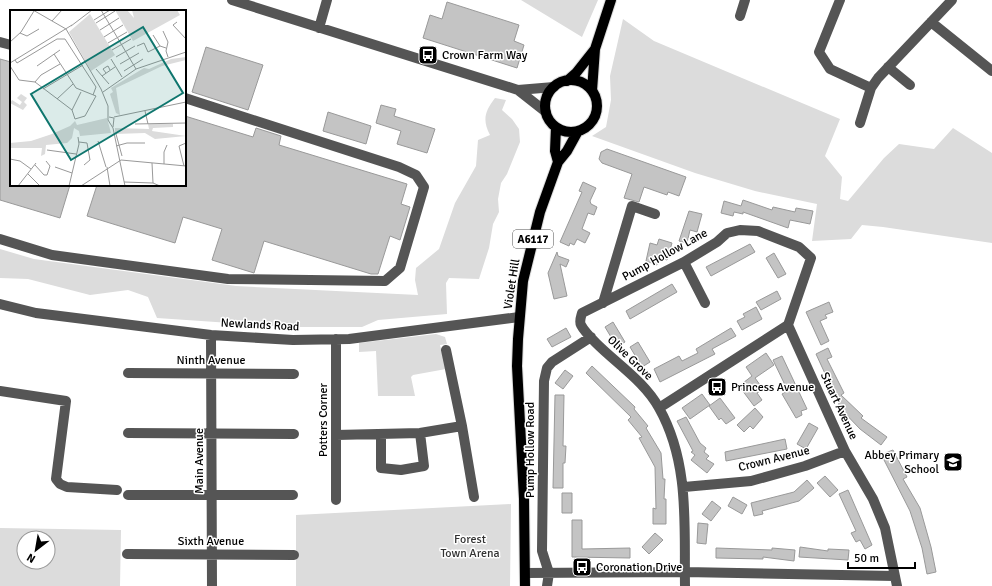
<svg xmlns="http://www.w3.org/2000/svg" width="992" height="586" font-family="Signika,sans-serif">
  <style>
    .green { fill: #dcdcdc; fill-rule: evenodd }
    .building { fill: #c4c4c4; stroke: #999 }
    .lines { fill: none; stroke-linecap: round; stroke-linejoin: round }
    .major-casing { stroke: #dbdbdb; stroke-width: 12 }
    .minor { stroke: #555; stroke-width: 10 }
    .major { stroke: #000; stroke-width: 10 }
    .labels { text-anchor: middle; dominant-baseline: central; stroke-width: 3; stroke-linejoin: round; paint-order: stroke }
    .shield { fill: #fff; stroke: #4c4c4c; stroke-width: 1 }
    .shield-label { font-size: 11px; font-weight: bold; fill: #000 }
    .poi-label { font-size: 12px; fill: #000; stroke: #fff; text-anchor: start }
    .street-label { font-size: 12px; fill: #000; stroke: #fff }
    .park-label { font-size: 12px; fill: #333; stroke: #fff }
    .inset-road { fill: none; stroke: #999; stroke-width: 1 }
    .view { fill: #0f766e; fill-opacity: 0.15; stroke: #0f766e; stroke-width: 2 }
    .inset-edge { fill: none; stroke: #000; stroke-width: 2 }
  </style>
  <rect width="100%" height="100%" fill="#fff"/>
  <!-- green -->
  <path class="green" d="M521 0H598L582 37Z
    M623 19 654 41 840 119 825 156 842 177 840 199 848 201 884 158 899 144 934 149 953 128 992 153V243L883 227 862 225 851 239 812 241 817 204 755 191 695 173 592 136 606 127 611 100 610 76Z
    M495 98 506 100 502 110 512 119 519 129 520 142 507 174 501 183 498 199 499 212 493 224 489 248 479 279 449 278 446 283 447 314 378 320 362 327H290L157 318 148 297 128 290 90 295 28 279 0 278V249L34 259 236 286 418 295 415 280 416 268 439 249 455 203 476 166 478 140 490 135C482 120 485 111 495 98Z
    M436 334 445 337 447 344 440 345 446 369 413 375 411 377 415 396H378L376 351 359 352V343Z
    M511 504 510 586H296V515Z
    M0 528 121 530 120 586H0ZM24 538H48V562H24Z"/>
  <!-- building -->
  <path class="building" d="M447 2 519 25 514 41 524 45 517 68 423 38 430 15 442 19Z
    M206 47 263 65 248 110 192 92Z
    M0 59 11 62V185H70L60 218 0 200Z
    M381 105 396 109 394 116 435 129 427 153 397 144 401 131 376 123Z
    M328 112 371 126 366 144 323 131Z
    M185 116 253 137 256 128 281 136 279 145 407 184 401 204 410 207 400 240 390 236 378 274H371L264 241 254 273 212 260 222 229 183 217 175 243 87 216 97 185H185Z
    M607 149 686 177 679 196 668 192 667 195 644 187 639 202 624 198 632 174 602 163 599 159 601 152Z
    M583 182 596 188 590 201 591 204 597 207 594 215 588 213 582 229 590 233 585 243 577 239 574 245 570 243 569 246 560 242 582 192 579 191Z
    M743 200 772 210 773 207 795 212 796 208 813 211 810 224 790 220 788 228 743 212V214L734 212 733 216 721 213 724 201 741 206Z
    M689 211 702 214 697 232 690 230 687 243 679 241Z
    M659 239 672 243 667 260 659 257 657 265 646 261 650 243 657 245Z
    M750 244 755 252 711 276 706 267Z
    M557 252 558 256 569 260 566 267 560 264 567 296 554 299 548 273Z
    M774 253 786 274 778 278 766 258Z
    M672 284 677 292 630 319 626 311Z
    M777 291 781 299 761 310 756 302Z
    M829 302 833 312 825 315 827 318 820 321 829 341 821 345 806 312Z
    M756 307 762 319 742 330 737 321 745 317 743 314Z
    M613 322 625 342 617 347 605 327Z
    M566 328 571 337 552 347 547 339Z
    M731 328 736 336 712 349 715 354 660 382 654 369 679 356 682 361 698 353 696 349Z
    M638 342 650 362 642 367 630 347Z
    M828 348 832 357 827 359 844 393 841 395 863 416 861 418 887 437 881 445 860 429 838 406 839 404 816 354Z
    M766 353 774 365 755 378 763 389 757 393 762 400 754 406 739 386 752 376 746 367Z
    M782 356 807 409 801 411 802 415 796 418 782 394 787 391 786 387 773 360Z
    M592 366 635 407 634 409 648 426 646 428 661 453 663 479H665L664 499H666V524H653V508L656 509 655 467 639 438 642 437 628 420 631 417 586 373Z
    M565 370 573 376 563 389 555 383Z
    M702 394 710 405 690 419 682 408Z
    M555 395H564L563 446H566L565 463H563V488H553Z
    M720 398 735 418 726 424 721 418 719 420 709 406Z
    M755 408 763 417 753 429 750 426 744 432 737 425Z
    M686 417 700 443 706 448 704 452 709 456 706 459 714 464 707 473 691 460 695 455 691 452 693 451 677 421Z
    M809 423 818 428 806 449 797 444Z
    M785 439 787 449 726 461 725 452Z
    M893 450 907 477 903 479 920 508 931 547 936 572 927 574 922 548 910 511 883 458 887 456 885 453Z
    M825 476 838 490 830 497 817 483Z
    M807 480 814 488 799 501 762 511 763 514 754 516 751 503 794 492Z
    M848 490 872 545 865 549 860 540 856 542 851 533 856 531 839 494Z
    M562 493H572V513H562Z
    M733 497 747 505 742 514 728 506Z
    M712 501 721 508 711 521 702 514Z
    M572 520H582V549L630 548V558L572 557Z
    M698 523 708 524 706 544 697 543Z
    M655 533 663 540 649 554 642 547Z
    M800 547 828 551V549L849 550 848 560 799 557Z
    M716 548 772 550V548L795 550 794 561 763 557V559L716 558Z"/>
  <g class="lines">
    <defs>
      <path id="major" d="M545 106a26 26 0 1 1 52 0a26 26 0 1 1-52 0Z
        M567 81 576 73 595 49
        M592 91 595 49 611 0
        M556 127 555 151 558 162
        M525 586 524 499 517 366 518 339 523 281 540 212 558 162 567 151 578 131"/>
    </defs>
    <!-- major casing -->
    <use href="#major" class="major-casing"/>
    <!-- minor -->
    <path class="minor" d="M232 0 518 90 554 87
      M840 0 819 52 830 69 871 88
      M740 16 745 0
      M931 22 992 71
      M319 28 327 0
      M0 42 11 45
      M888 67 910 85
      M518 90 546 112
      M860 123 871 88 878 78 952 0
      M0 239 52 255 228 279 385 281 400 268 424 187 416 175 399 167 185 98
      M684 262 705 303
      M603 303 632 206 655 214
      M0 304 36 313 211 335 293 340 349 339 519 317
      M788 325 845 451 873 499 885 528 897 586
      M211 335 212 586
      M336 339V500
      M446 350 462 426 474 497
      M128 373 294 374
      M0 391 66 401 56 479 60 484 67 487 117 490
      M659 408 788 325 811 258 799 247 758 231 740 230 727 233 717 242 684 262 582 313C581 317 579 321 581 325 584 331 591 338 596 343 617 364 645 382 659 408 690 463 684 526 685 586
      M128 433 294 434
      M336 435 420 433 462 426
      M381 435V468L401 470 424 466 420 433
      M684 487 751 481 805 466 845 451
      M128 495H293
      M127 554 294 555
      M525 573 685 572 894 576
      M547 586 549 573 542 551 544 381 547 368 552 362 591 337"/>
    <!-- major -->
    <use href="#major" class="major"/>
  </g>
  <!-- icons -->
  <defs>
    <symbol id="bus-square" viewBox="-11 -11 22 22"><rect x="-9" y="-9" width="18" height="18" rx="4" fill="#000" stroke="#fff"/><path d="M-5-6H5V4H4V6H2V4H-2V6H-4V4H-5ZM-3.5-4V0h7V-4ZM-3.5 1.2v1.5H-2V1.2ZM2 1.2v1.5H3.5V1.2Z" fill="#fff"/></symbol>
    <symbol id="school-square" viewBox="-11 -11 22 22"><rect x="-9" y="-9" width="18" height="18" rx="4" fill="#000" stroke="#fff"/><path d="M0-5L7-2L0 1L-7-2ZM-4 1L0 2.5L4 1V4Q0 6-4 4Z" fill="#fff"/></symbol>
  </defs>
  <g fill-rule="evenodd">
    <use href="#bus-square" x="417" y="44" width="22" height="22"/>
    <use href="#bus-square" x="706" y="376" width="22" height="22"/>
    <use href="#school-square" x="942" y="451" width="22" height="22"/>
    <use href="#bus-square" x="571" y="556" width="22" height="22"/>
  </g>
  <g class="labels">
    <!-- shield labels -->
    <rect class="shield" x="513" y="230" width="40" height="18" rx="3"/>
    <g class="shield-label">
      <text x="533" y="239">A6117</text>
    </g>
    <!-- poi labels -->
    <g class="poi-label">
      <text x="442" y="55">Crown Farm Way</text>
      <text x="731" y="387">Princess Avenue</text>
      <text x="939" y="455" text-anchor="end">Abbey Primary<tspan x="939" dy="14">School</tspan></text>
      <text x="596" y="567">Coronation Drive</text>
    </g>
    <!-- street labels -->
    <g class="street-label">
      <text transform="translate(665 255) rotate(-29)">Pump Hollow Lane</text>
      <text transform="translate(512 284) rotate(-81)">Violet Hill</text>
      <text transform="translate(260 325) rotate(3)">Newlands Road</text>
      <text transform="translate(630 358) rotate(44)">Olive Grove</text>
      <text x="211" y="360">Ninth Avenue</text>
      <text transform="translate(839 406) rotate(65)">Stuart Avenue</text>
      <text transform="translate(323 420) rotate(-90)">Potters Corner</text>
      <text transform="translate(530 450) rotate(-90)">Pump Hollow Road</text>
      <text transform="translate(774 459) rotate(-14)">Crown Avenue</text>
      <text transform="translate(199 461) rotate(-90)">Main Avenue</text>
      <text x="211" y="541">Sixth Avenue</text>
    </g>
    <!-- park labels -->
    <g class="park-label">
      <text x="470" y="539">Forest<tspan x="470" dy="14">Town Arena</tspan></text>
    </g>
  </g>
  <!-- overview -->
  <g transform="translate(10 10)">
    <rect width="176" height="176" fill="#fff"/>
    <path d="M105 0H117L124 8 122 0H167L170 5 123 31ZM80 4 105 45 81 61 59 22ZM176 47V50L152 56 106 78 110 105 106 103 100 84 103 82 101 78 134 58 139 59 161 49ZM11 84 17 88 14 92 17 95 13 100 0 93 2 90 10 95 12 92 7 88ZM97 108 101 123 70 126 69 121 64 118 62 128 57 133 36 135 35 144 31 146 32 138H0V133L21 131 42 124 60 116 65 111 67 115ZM138 114H163V117L143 118 142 121 176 126 145 129 135 123 105 124V118L139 119Z" fill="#dcdcdc"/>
    <path class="inset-road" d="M23 0 56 19 91 79 98 96V110L103 118 115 176M91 0 126 59M84 10 100 0M42 11 52 0M167 12 163 15 176 29M86 13 105 1M61 16 82 0M90 20 109 8M153 21 158 32 156 41 158 47M10 23 17 26 29 19M143 25 150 36 156 38M94 27 113 15M0 32 11 22 24 1M98 33 117 22M127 36 134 33 138 42 150 36M102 40 121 29M44 44 66 78 86 86 75 106 65 109 62 100 71 82M106 47 125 36M101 49 112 67M5 50 7 53 47 29H55L86 77 83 85M0 53 62 15M110 54 129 43M0 56 9 70 25 72 62 100M27 56 50 40M86 59 99 74M114 61 133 49M96 63 93 59 96 57 98 56 100 60M92 66 105 57M25 72 31 65 50 54M33 79 73 55M93 82 126 59 176 42M47 89 63 74M135 101 138 114M99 107 104 108 103 117M104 107 176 92M125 114 176 113M106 124 112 146M88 131 96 157M69 132 77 133 80 150 74 155M106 136 117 133H135M37 140 66 144M0 149 10 151 21 159M142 153 143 173M154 154V142L157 135M25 155 34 165H37L40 156 36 151M174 156 169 136 176 133M45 157 62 163M97 157 100 176M18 164 30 176M114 172 143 173 150 176M8 176 26 153M59 176 69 134 68 127M71 176 111 150 176 156"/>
    <path class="view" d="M133 17 173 83 61 150 21 84Z"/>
    <rect width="176" height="176" class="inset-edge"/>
  </g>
  <!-- north arrow -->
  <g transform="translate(36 550) rotate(211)"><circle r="19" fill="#ffffff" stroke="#999999"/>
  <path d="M0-3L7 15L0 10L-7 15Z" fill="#000000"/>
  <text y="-6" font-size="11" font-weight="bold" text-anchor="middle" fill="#000000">N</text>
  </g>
  <!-- scale -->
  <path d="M848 562v6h67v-6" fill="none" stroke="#000000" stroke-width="2"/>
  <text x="854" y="562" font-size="12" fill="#000000" stroke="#ffffff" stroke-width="3" paint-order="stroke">50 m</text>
</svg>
